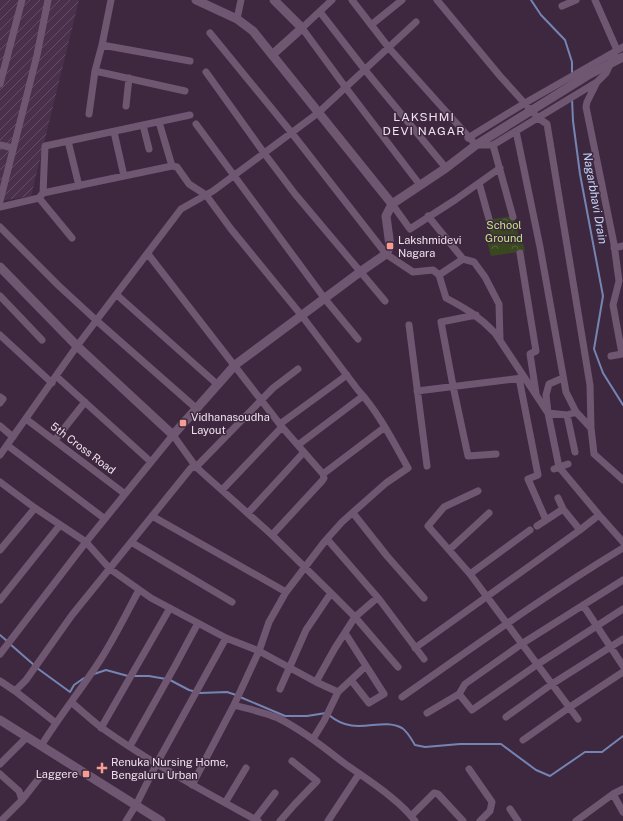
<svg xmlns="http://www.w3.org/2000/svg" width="623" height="821" font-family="'Public Sans',sans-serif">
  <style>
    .industrial { fill: url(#industrial-furrows) }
    .park { fill: url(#park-crowns) }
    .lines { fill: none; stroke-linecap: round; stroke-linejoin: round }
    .stream { stroke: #7584b2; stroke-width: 2 }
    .minor { stroke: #705771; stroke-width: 7 }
    .tertiary { stroke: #705771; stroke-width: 9 }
    .poi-dot { fill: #f59c94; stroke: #3e283f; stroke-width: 1.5 }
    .labels { text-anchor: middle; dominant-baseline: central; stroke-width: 3; stroke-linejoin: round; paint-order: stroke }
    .park-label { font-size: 11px; fill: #c0e482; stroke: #3e283f }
    .poi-label { font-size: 11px; fill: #f0e2f1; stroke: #3e283f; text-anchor: start }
    .street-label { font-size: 11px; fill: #f0e2f1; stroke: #3e283f }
    .neighbourhood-label { font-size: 12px; letter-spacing: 1px; fill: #f0e2f1; stroke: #3e283f }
    .water-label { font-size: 12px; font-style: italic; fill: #c4d6f9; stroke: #3e283f }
  </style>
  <defs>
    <pattern id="industrial-furrows" width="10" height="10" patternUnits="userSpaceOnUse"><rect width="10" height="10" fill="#4a304b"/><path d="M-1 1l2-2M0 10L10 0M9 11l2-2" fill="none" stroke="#644e65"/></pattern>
    <pattern id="park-crowns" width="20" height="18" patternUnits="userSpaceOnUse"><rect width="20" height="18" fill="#3a4820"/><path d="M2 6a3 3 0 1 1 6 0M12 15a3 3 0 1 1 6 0" fill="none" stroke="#576241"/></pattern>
  </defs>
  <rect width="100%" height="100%" fill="#3e283f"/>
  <!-- industrial -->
  <path class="industrial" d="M0 0H79L31 196 0 201Z"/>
  <!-- park -->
  <path class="park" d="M514 216 518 235H521L525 251 491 256 487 241 493 240 486 220Z"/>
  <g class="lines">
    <!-- stream -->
    <path class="stream" d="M531 0 541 15 565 40 572 62V74
      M572 99 573 121 580 174 603 296 594 349 603 373 623 405
      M0 635 7 641
      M10 644 34 665
      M37 668 70 692 74 685 84 678
      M94 674 106 670 128 676
      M132 676H149L166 679
      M170 680 189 690 200 693 227 692 236 695
      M240 697 285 716H307L326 713
      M329 715C356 738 380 716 402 728 407 731 412 740 415 745L425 747 460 744H501L536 770 550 776 585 752H602L623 736"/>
    <!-- minor -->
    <path class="minor" d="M332 0 302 28 346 88 420 185
      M352 0 389 48 476 145H493L597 82 606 73 617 50 595 0
      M437 0 500 76 538 118 547 124 590 385 591 428
      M562 6 576 0
      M320 12 365 70 446 168
      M237 19 241 0
      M371 25 402 0
      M210 33 291 132 386 254 413 272 433 270 439 275 446 298C465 308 480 317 495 333L548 413 567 415 576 412
      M102 45 111 0
      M95 71 185 91
      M206 72 264 153 295 194 385 301
      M597 82 587 102 586 107 614 244 619 281 613 305 622 354 623 353
      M0 84 22 0
      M126 106 129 78
      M89 114 95 71 102 45 190 61
      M159 122 172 166
      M196 124 325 299 358 339
      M143 125 149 149
      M516 131 540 247 566 392 576 412 591 428 594 454 623 480
      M114 132 124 176
      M468 138 525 103 623 47
      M68 141 79 186
      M0 145 13 148
      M493 145 513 217
      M479 183 489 219
      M43 193 45 146 190 115
      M39 198 72 238
      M0 201 37 55 48 0
      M392 204 410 229 455 200 500 168
      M0 207 39 198 43 193 172 166 177 167 189 184 206 195 231 229 302 316 358 390C379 413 393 441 408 468L386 483 342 522 325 541 286 592 269 622 259 651 234 705 192 785
      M428 216 463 259 474 262 485 277 499 304 500 339
      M0 227 59 286 97 321 197 409
      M614 248 623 246
      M520 253 536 351 530 354 536 393
      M148 254 282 427 323 474 324 478 322 481 272 535
      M439 275 463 259
      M117 295 218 385
      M0 296 42 340
      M476 315 441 322 453 386 468 456 496 454
      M409 325 427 466
      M0 335 52 383
      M611 356 622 354
      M56 376 151 462
      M519 378 538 475 528 479 546 520
      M563 378 549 384 546 395 548 413 559 467 599 515
      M417 391 522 378
      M0 397 3 399 0 403
      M567 415 575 452
      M26 419 125 494
      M280 424 347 375
      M0 426 13 437
      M55 440 85 402
      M7 445 105 519
      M298 445 363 396
      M0 455 77 346 181 209 213 191 318 113 416 22
      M554 469 568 464
      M323 474 385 427
      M0 482 35 508 86 542 110 569 151 598 226 638 259 651 316 682 335 648 355 617 377 598
      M222 490 282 427
      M478 491 444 507 428 526 470 574 578 719
      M558 498 563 509
      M248 513 304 452
      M353 513 387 556 424 598
      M152 516 286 592
      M537 526 563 509 580 530 599 515 623 542
      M327 539 379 599 424 659
      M131 542 232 602
      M0 550 35 508
      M449 550 489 513
      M470 574 530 530
      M623 580 523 643 465 684 459 694 472 710 538 664 623 609
      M0 600 60 525
      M583 605 623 666
      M345 633 384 694 369 703 351 680
      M415 648 580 530
      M0 654 86 542 173 435 196 467 272 535 331 593 355 617 398 667
      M0 681 15 691 56 723
      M316 682 338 692
      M280 689 306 630 331 593
      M15 691 26 680 72 615 191 468 196 467 273 388 298 369
      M402 697C475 646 547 594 623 548
      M71 702C82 711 91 720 102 728 151 763 205 792 258 821
      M234 705C248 709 264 712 278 718 302 730 323 747 344 763 366 779 399 799 415 821
      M427 713 459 694
      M506 717 552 684 623 639
      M101 728 170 608
      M313 739 324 721 338 692 366 666
      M523 740 570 707 623 672
      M41 746C59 717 80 691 99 662 114 639 126 614 139 590
      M130 746 175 666 198 623
      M0 764 27 737
      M469 769 492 802 490 811 480 821
      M0 774 19 791 22 800
      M613 794 623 812
      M225 803 246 768
      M510 809 518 821
      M411 816 434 793 438 794 463 821
      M255 819 275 793
      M1 821 22 800 40 777
      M126 821 136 805 157 763 226 638
      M280 821 294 805 317 781 292 761
      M328 821 359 774
      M576 821 613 794 623 789"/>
    <!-- tertiary -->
    <path class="tertiary" d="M196 0 237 19 253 31 392 204
      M272 55 302 28 274 0
      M0 267 77 346 173 435 235 365 360 272 386 254 390 246 386 216 392 204 446 168 476 145 590 74 623 57
      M0 720 161 821"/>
  </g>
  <!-- markers -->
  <g class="poi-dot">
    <rect x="386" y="242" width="8" height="8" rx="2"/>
    <rect x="179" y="419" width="8" height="8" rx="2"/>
    <path d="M100 762h4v4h4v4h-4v4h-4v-4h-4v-4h4z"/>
    <rect x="82" y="770" width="8" height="8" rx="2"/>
  </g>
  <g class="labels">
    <!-- park labels -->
    <g class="park-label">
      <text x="504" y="225">School<tspan x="504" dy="13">Ground</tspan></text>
    </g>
    <!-- poi labels -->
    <g class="poi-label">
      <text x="398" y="240">Lakshmidevi<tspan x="398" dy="13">Nagara</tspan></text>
      <text x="191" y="417">Vidhanasoudha<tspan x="191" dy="13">Layout</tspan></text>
      <text x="111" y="762">Renuka Nursing Home,<tspan x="111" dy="13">Bengaluru Urban</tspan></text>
      <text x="78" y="774" text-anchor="end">Laggere</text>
    </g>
    <!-- street labels -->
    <g class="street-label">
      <text transform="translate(83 448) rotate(37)">5th Cross Road</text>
    </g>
    <!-- neighbourhood labels -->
    <g class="neighbourhood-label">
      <text x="424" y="117">LAKSHMI<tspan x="424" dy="14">DEVI NAGAR</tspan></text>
    </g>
    <!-- water labels -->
    <g class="water-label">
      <text transform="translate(595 198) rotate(80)">Nagarbhavi Drain</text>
    </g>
  </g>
</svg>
